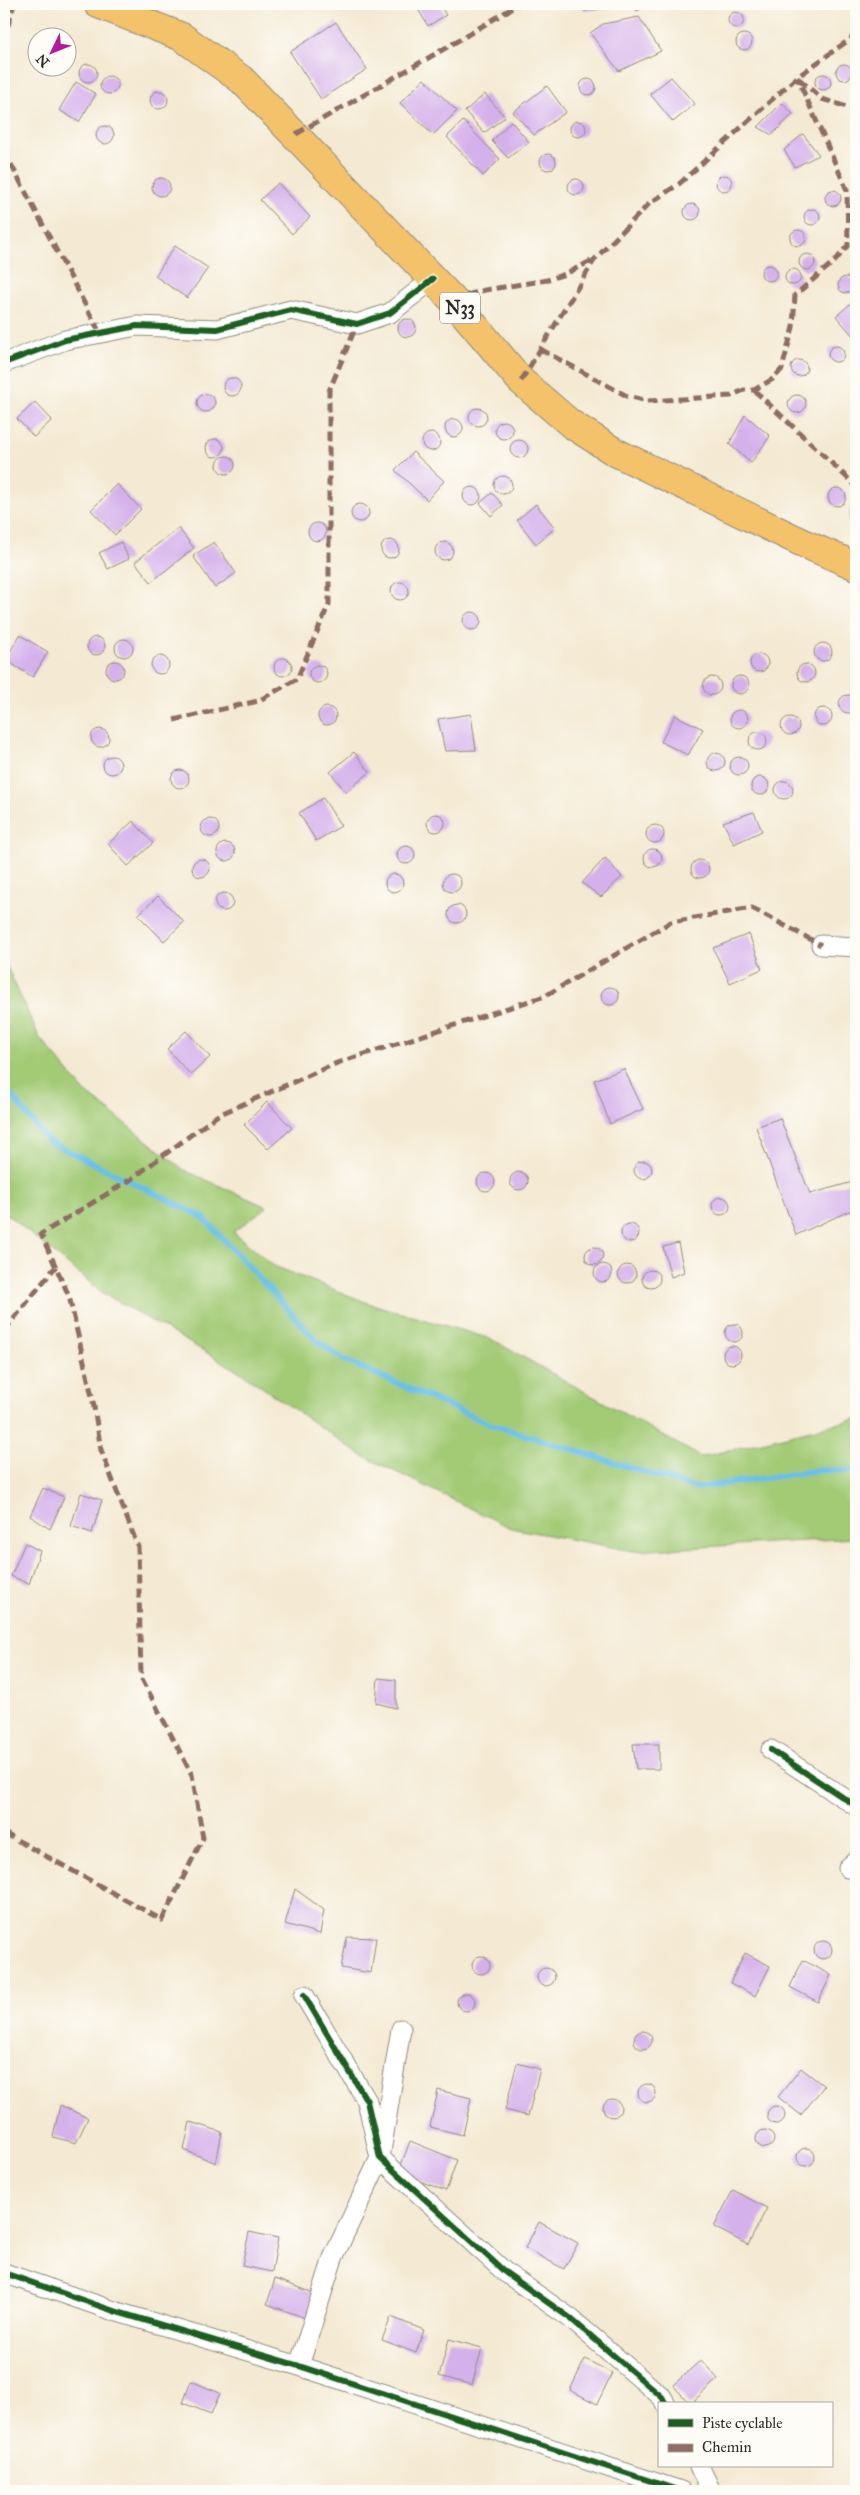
<svg xmlns="http://www.w3.org/2000/svg" width="860" height="2495" font-family="'IM FELL Great Primer',serif">
  <style>
    .green { fill: #a3cb76; stroke: #677b50 }
    .lines { fill: none; stroke-linecap: round; stroke-linejoin: round }
    .stream { stroke: #6bbfe7; stroke-width: 6 }
    .building { fill: #d5b1ec }
    .minor-casing { stroke: #908a7e; stroke-width: 21 }
    .primary-casing { stroke: #908a7e; stroke-width: 30 }
    .minor { stroke: #fff; stroke-width: 19 }
    .primary { stroke: #f4c26a; stroke-width: 28 }
    .quiet { stroke: #8d6e63; stroke-width: 5; stroke-dasharray: 10 5; stroke-linecap: butt }
    .cycleway-casing { stroke: #fdfcf7; stroke-width: 9 }
    .cycleway { stroke: #1b5e20; stroke-width: 6 }
    .labels { text-anchor: middle; dominant-baseline: central; stroke-width: 4; stroke-linejoin: round; paint-order: stroke }
    .shield { fill: #fdfcf7; stroke: #6a6a68; stroke-width: 1 }
    .shield-label { font-size: 18px; font-weight: bold; fill: #2b2b2b }
  </style>
  <rect width="100%" height="100%" fill="#fdfcf7"/>
  <filter id="ink" filterUnits="userSpaceOnUse"><feTurbulence type="fractalNoise" baseFrequency=".02" numOctaves="2"/><feDisplacementMap in="SourceGraphic" scale="10" xChannelSelector="R" yChannelSelector="G"/><feConvolveMatrix kernelMatrix="1 2 1 2 8 2 1 2 1" color-interpolation-filters="sRGB"/></filter>
  <filter id="wash" filterUnits="userSpaceOnUse"><feTurbulence type="fractalNoise" baseFrequency=".0096" numOctaves="4" result="noise"/><feDisplacementMap in="SourceGraphic" scale="20" xChannelSelector="R" yChannelSelector="G"/><feGaussianBlur stdDeviation="1.12" result="paint"/><feColorMatrix in="noise" values="0 0 0 0 0 0 0 0 0 0 0 0 0 0 0 0 0 1.4 0 .05"/><feComposite in="paint" operator="in"/></filter>
  <g filter="url(#wash)">
    <rect width="100%" height="100%" fill="#f4e9d2"/>
    <!-- green -->
    <path class="green" d="M4 960 39 1037 85 1092 184 1170 267 1207 233 1232 274 1266 368 1303 491 1339 701 1457 856 1419V1538L633 1551 511 1528 361 1455 237 1370 103 1293 4 1212Z"/>
    <g class="lines">
      <!-- stream -->
      <path class="stream" d="M4 1086 48 1141 203 1217 316 1340 344 1360 490 1424 696 1488 820 1470 856 1471"/>
    </g>
    <g id="blocks">
      <!-- building -->
      <path class="building" d="M415 4H439L446 15 428 26Z
        M583 4H628V5L584 11Z
        M633 4H650L637 11Z
        M728 20a8 8 0 1 1 16 0a8 8 0 1 1-16 0Z
        M639 17 661 51 619 71 590 33 603 24Z
        M336 22 367 69 321 99 290 52Z
        M736 42a8 8 0 1 1 16 0a8 8 0 1 1-16 0Z
        M836 72a8 8 0 1 1 16 0a8 8 0 1 1-16 0Z
        M79 73a9 9 0 1 1 18 0a9 9 0 1 1-18 0Z
        M815 82a8 8 0 1 1 16 0a8 8 0 1 1-16 0Z
        M100 85a9 9 0 1 1 18 0a9 9 0 1 1-18 0Z
        M671 77 695 104 673 122 650 94Z
        M580 87a8 8 0 1 1 16 0a8 8 0 1 1-16 0Z
        M424 79 457 111 433 135 400 103Z
        M76 82 96 94 79 122 59 110Z
        M547 86 566 112 534 135 513 112Z
        M150 100a9 9 0 1 1 18 0a9 9 0 1 1-18 0Z
        M485 94 505 117 484 133 465 111Z
        M782 103 793 114 772 135 758 127Z
        M570 129a8 8 0 1 1 16 0a8 8 0 1 1-16 0Z
        M463 121 500 159 483 176 447 137Z
        M511 121 529 142 508 158 492 141Z
        M96 135a9 9 0 1 1 18 0a9 9 0 1 1-18 0Z
        M803 134 819 155 795 167 784 150Z
        M540 162a8 8 0 1 1 16 0a8 8 0 1 1-16 0Z
        M716 183a8 8 0 1 1 16 0a8 8 0 1 1-16 0Z
        M152 187a9 9 0 1 1 18 0a9 9 0 1 1-18 0Z
        M568 187a8 8 0 1 1 16 0a8 8 0 1 1-16 0Z
        M278 183 310 217 292 234 260 200Z
        M825 198a8 8 0 1 1 16 0a8 8 0 1 1-16 0Z
        M684 212a8 8 0 1 1 16 0a8 8 0 1 1-16 0Z
        M804 217a8 8 0 1 1 16 0a8 8 0 1 1-16 0Z
        M790 238a8 8 0 1 1 16 0a8 8 0 1 1-16 0Z
        M175 246 208 268 187 298 155 276Z
        M799 262a8 8 0 1 1 16 0a8 8 0 1 1-16 0Z
        M761 273a8 8 0 1 1 16 0a8 8 0 1 1-16 0Z
        M785 277a8 8 0 1 1 16 0a8 8 0 1 1-16 0Z
        M838 285a8 8 0 1 1 16 0a8 8 0 1 1-16 0Z
        M856 299V335L854 337 836 316Z
        M398 328a9 9 0 1 1 18 0a9 9 0 1 1-18 0Z
        M828 354a8 8 0 1 1 16 0a8 8 0 1 1-16 0Z
        M791 368a8 8 0 1 1 16 0a8 8 0 1 1-16 0Z
        M223 387a9 9 0 1 1 18 0a9 9 0 1 1-18 0Z
        M197 403a9 9 0 1 1 18 0a9 9 0 1 1-18 0Z
        M788 404a9 9 0 1 1 18 0a9 9 0 1 1-18 0Z
        M35 402 52 420 34 437 17 419Z
        M469 417a9 9 0 1 1 18 0a9 9 0 1 1-18 0Z
        M745 415 770 436 751 463 729 444Z
        M445 428a9 9 0 1 1 18 0a9 9 0 1 1-18 0Z
        M495 430a9 9 0 1 1 18 0a9 9 0 1 1-18 0Z
        M422 442a9 9 0 1 1 18 0a9 9 0 1 1-18 0Z
        M206 448a9 9 0 1 1 18 0a9 9 0 1 1-18 0Z
        M510 449a9 9 0 1 1 18 0a9 9 0 1 1-18 0Z
        M413 452 444 481 427 500 395 470Z
        M217 465a9 9 0 1 1 18 0a9 9 0 1 1-18 0Z
        M494 485a9 9 0 1 1 18 0a9 9 0 1 1-18 0Z
        M117 484 141 509 115 535 91 510Z
        M463 496a9 9 0 1 1 18 0a9 9 0 1 1-18 0Z
        M828 497a9 9 0 1 1 18 0a9 9 0 1 1-18 0Z
        M492 493 503 505 491 516 480 503Z
        M536 504 555 528 536 544 517 520Z
        M351 513a9 9 0 1 1 18 0a9 9 0 1 1-18 0Z
        M855 506H856V523L849 518V511Z
        M308 532a9 9 0 1 1 18 0a9 9 0 1 1-18 0Z
        M178 528 194 548 151 582 135 562Z
        M381 549a9 9 0 1 1 18 0a9 9 0 1 1-18 0Z
        M121 542 129 559 108 569 99 553Z
        M214 542 236 573 215 588 193 556Z
        M435 551a9 9 0 1 1 18 0a9 9 0 1 1-18 0Z
        M391 591a9 9 0 1 1 18 0a9 9 0 1 1-18 0Z
        M463 621a9 9 0 1 1 18 0a9 9 0 1 1-18 0Z
        M20 635 48 652 33 677 5 660Z
        M87 646a9 9 0 1 1 18 0a9 9 0 1 1-18 0Z
        M115 648a9 9 0 1 1 18 0a9 9 0 1 1-18 0Z
        M814 652a9 9 0 1 1 18 0a9 9 0 1 1-18 0Z
        M750 663a9 9 0 1 1 18 0a9 9 0 1 1-18 0Z
        M151 665a9 9 0 1 1 18 0a9 9 0 1 1-18 0Z
        M274 667a9 9 0 1 1 18 0a9 9 0 1 1-18 0Z
        M106 670a9 9 0 1 1 18 0a9 9 0 1 1-18 0Z
        M797 673a9 9 0 1 1 18 0a9 9 0 1 1-18 0Z
        M309 674a9 9 0 1 1 18 0a9 9 0 1 1-18 0Z
        M731 685a9 9 0 1 1 18 0a9 9 0 1 1-18 0Z
        M703 686a9 9 0 1 1 18 0a9 9 0 1 1-18 0Z
        M839 704a9 9 0 1 1 18 0a9 9 0 1 1-18 0Z
        M318 716a9 9 0 1 1 18 0a9 9 0 1 1-18 0Z
        M814 717a9 9 0 1 1 18 0a9 9 0 1 1-18 0Z
        M730 719a9 9 0 1 1 18 0a9 9 0 1 1-18 0Z
        M471 714 476 750 445 751 438 719Z
        M675 715 703 729 688 755 661 742Z
        M781 726a9 9 0 1 1 18 0a9 9 0 1 1-18 0Z
        M91 738a9 9 0 1 1 18 0a9 9 0 1 1-18 0Z
        M749 741a9 9 0 1 1 18 0a9 9 0 1 1-18 0Z
        M354 752 370 772 346 792 330 772Z
        M707 762a9 9 0 1 1 18 0a9 9 0 1 1-18 0Z
        M103 765a9 9 0 1 1 18 0a9 9 0 1 1-18 0Z
        M730 766a9 9 0 1 1 18 0a9 9 0 1 1-18 0Z
        M171 779a9 9 0 1 1 18 0a9 9 0 1 1-18 0Z
        M751 786a9 9 0 1 1 18 0a9 9 0 1 1-18 0Z
        M775 790a9 9 0 1 1 18 0a9 9 0 1 1-18 0Z
        M323 798 341 826 316 841 299 813Z
        M754 812 762 831 734 844 723 822Z
        M427 823a9 9 0 1 1 18 0a9 9 0 1 1-18 0Z
        M201 828a9 9 0 1 1 18 0a9 9 0 1 1-18 0Z
        M133 821 153 843 128 866 108 844Z
        M646 834a9 9 0 1 1 18 0a9 9 0 1 1-18 0Z
        M217 852a9 9 0 1 1 18 0a9 9 0 1 1-18 0Z
        M397 855a9 9 0 1 1 18 0a9 9 0 1 1-18 0Z
        M644 858a9 9 0 1 1 18 0a9 9 0 1 1-18 0Z
        M605 858 622 877 601 897 582 883Z
        M192 868a9 9 0 1 1 18 0a9 9 0 1 1-18 0Z
        M691 869a9 9 0 1 1 18 0a9 9 0 1 1-18 0Z
        M443 883a9 9 0 1 1 18 0a9 9 0 1 1-18 0Z
        M385 883a9 9 0 1 1 18 0a9 9 0 1 1-18 0Z
        M215 902a9 9 0 1 1 18 0a9 9 0 1 1-18 0Z
        M158 896 184 922 164 941 138 915Z
        M448 914a9 9 0 1 1 18 0a9 9 0 1 1-18 0Z
        M749 934 762 969 730 983 713 948Z
        M601 996a9 9 0 1 1 18 0a9 9 0 1 1-18 0Z
        M186 1031 210 1057 191 1075 167 1049Z
        M624 1069 643 1109 610 1124 594 1080Z
        M267 1102 292 1128 268 1149 244 1125Z
        M780 1118 810 1194 856 1181V1208L796 1235 756 1127Z
        M634 1170a9 9 0 1 1 18 0a9 9 0 1 1-18 0Z
        M510 1181a9 9 0 1 1 18 0a9 9 0 1 1-18 0Z
        M477 1182a9 9 0 1 1 18 0a9 9 0 1 1-18 0Z
        M712 1206a9 9 0 1 1 18 0a9 9 0 1 1-18 0Z
        M621 1233a9 9 0 1 1 18 0a9 9 0 1 1-18 0Z
        M678 1243 684 1272 671 1277 663 1247Z
        M585 1256a9 9 0 1 1 18 0a9 9 0 1 1-18 0Z
        M594 1273a9 9 0 1 1 18 0a9 9 0 1 1-18 0Z
        M618 1274a9 9 0 1 1 18 0a9 9 0 1 1-18 0Z
        M642 1279a9 9 0 1 1 18 0a9 9 0 1 1-18 0Z
        M725 1333a9 9 0 1 1 18 0a9 9 0 1 1-18 0Z
        M723 1355a9 9 0 1 1 18 0a9 9 0 1 1-18 0Z
        M43 1488 64 1497 50 1529 30 1516Z
        M81 1493 102 1500 92 1533 71 1526Z
        M25 1543 40 1551 29 1584 11 1576Z
        M378 1678 396 1680V1708L376 1703Z
        M633 1744H659V1769H636Z
        M295 1889 324 1910 320 1934 285 1924Z
        M347 1937 376 1938 371 1973 341 1968Z
        M814 1950a9 9 0 1 1 18 0a9 9 0 1 1-18 0Z
        M745 1953 770 1966 755 1996 730 1983Z
        M472 1965a9 9 0 1 1 18 0a9 9 0 1 1-18 0Z
        M803 1960 831 1975 818 2002 790 1987Z
        M537 1977a9 9 0 1 1 18 0a9 9 0 1 1-18 0Z
        M457 2002a9 9 0 1 1 18 0a9 9 0 1 1-18 0Z
        M634 2040a9 9 0 1 1 18 0a9 9 0 1 1-18 0Z
        M517 2063 540 2069 528 2116 505 2110Z
        M801 2068 824 2086 801 2115 778 2097Z
        M638 2093a9 9 0 1 1 18 0a9 9 0 1 1-18 0Z
        M438 2090 471 2098 463 2135 430 2127Z
        M603 2108a9 9 0 1 1 18 0a9 9 0 1 1-18 0Z
        M60 2105 88 2118 76 2143 53 2137Z
        M767 2115a9 9 0 1 1 18 0a9 9 0 1 1-18 0Z
        M190 2122 222 2132 216 2163 184 2150Z
        M756 2139a9 9 0 1 1 18 0a9 9 0 1 1-18 0Z
        M410 2141 457 2160 446 2191 398 2173Z
        M797 2157a9 9 0 1 1 18 0a9 9 0 1 1-18 0Z
        M733 2190 767 2208 748 2245 714 2227Z
        M539 2222 578 2243 564 2269 525 2248Z
        M249 2232 278 2238 272 2272 242 2266Z
        M275 2279 317 2294 308 2319 267 2304Z
        M391 2317 424 2330 416 2353 382 2340Z
        M449 2339 482 2348 472 2385 439 2376Z
        M585 2359 612 2373 597 2404 570 2390Z
        M701 2360 718 2379 690 2404 673 2385Z
        M191 2381 220 2393 211 2414 183 2403Z"/>
    </g>
  </g>
  <g filter="url(#ink)">
    <use href="#blocks" fill-opacity="0" stroke="#908a7e" stroke-width="1"/>
    <g class="lines">
      <defs>
        <path id="minor" d="M4 363 65 340 137 326 217 329 291 310 357 324 390 313 433 279
          M821 945 856 947
          M771 1750 856 1806
          M848 1868 856 1861
          M304 1995 367 2101 380 2158 506 2273 570 2318 662 2397 666 2404
          M4 2273 114 2311 299 2366 681 2491
          M299 2366 333 2258 380 2158 401 2029
          M699 2466 711 2491"/>
        <path id="primary" d="M98 4 182 37 242 80 452 299 521 381 571 424 615 452 805 544 856 566"/>
      </defs>
      <!-- minor casing -->
      <use href="#minor" class="minor-casing"/>
      <!-- primary casing -->
      <use href="#primary" class="primary-casing"/>
      <!-- minor -->
      <use href="#minor" class="minor"/>
      <!-- primary -->
      <use href="#primary" class="primary"/>
      <!-- quiet -->
      <path class="quiet" d="M4 40 14 4
        M799 79 822 99 856 110
        M296 134 449 46 519 4
        M4 151 100 333
        M452 299 485 290 547 280 565 274 595 259
        M540 349 627 396 648 401 731 396 744 390H754L773 379 782 369 793 327 795 295 836 260 848 245 847 190 797 77
        M521 381 595 259 650 203 679 184 797 77 856 35
        M754 390 856 486
        M174 720 258 701 297 679 329 604V391L357 324
        M4 1331 56 1266
        M4 1833 162 1920 203 1838 192 1775 141 1677 138 1547 101 1450 93 1401 69 1296 41 1234 130 1180 218 1115 337 1063 545 996 671 922 752 908 821 945"/>
      <defs>
        <path id="cycleway" d="M4 363 65 340 137 326 217 329 291 310 357 324 390 313 433 279
          M771 1750 856 1806
          M304 1995 367 2101 380 2158 506 2273 570 2318 662 2397 666 2404
          M4 2273 114 2311 299 2366 681 2491"/>
      </defs>
      <!-- cycleway casing -->
      <use href="#cycleway" class="cycleway-casing"/>
      <!-- cycleway -->
      <use href="#cycleway" class="cycleway"/>
    </g>
  </g>
  <g class="labels">
    <!-- shield labels -->
    <rect class="shield" x="440" y="292.5" width="40" height="31" rx="4"/>
    <g class="shield-label">
      <text x="460" y="308">N33</text>
    </g>
  </g>
  <!-- margin -->
  <rect width="860" height="2495" fill="none" stroke="#fdfcf7" stroke-width="20"/>
  <!-- legend -->
  <rect x="658" y="2402" width="175" height="65" fill="#fdfcf7" stroke="#a9a8a5"/>
  <rect x="668" y="2419" width="25" height="8" fill="#1b5e20" stroke="#a9a8a5"/>
  <text x="702" y="2428" font-size="15" fill="#2b2b2b">Piste cyclable</text>
  <rect x="668" y="2444" width="25" height="8" fill="#8d6e63" stroke="#a9a8a5"/>
  <text x="702" y="2452" font-size="15" fill="#2b2b2b">Chemin</text>
  <!-- north arrow -->
  <g transform="translate(52 52) rotate(227)"><circle r="24" fill="#fdfcf7" stroke="#a9a8a5"/>
  <path d="M0-4L9 19L0 12L-9 19Z" fill="#b5179e"/>
  <text y="-8" font-size="14" font-weight="bold" text-anchor="middle" fill="#2b2b2b">N</text>
  </g>
</svg>
